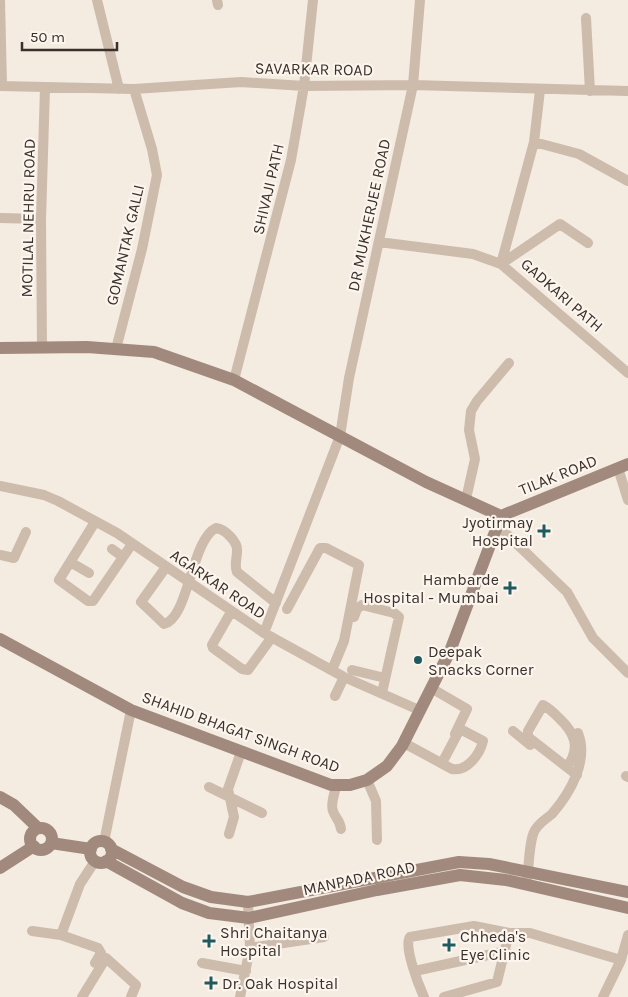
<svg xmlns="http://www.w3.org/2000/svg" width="628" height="997" font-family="Karla,sans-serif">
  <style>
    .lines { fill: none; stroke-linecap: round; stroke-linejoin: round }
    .street { stroke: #cdbbac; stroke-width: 10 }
    .secondary { stroke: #a18a7d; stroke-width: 12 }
    .poi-dot { fill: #1f5a5e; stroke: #fbf5ee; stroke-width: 2 }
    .labels { text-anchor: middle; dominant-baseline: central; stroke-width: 4.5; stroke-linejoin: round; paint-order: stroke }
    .street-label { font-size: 16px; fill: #3b302b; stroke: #fbf5ee }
    .poi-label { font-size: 16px; fill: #3b302b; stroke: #fbf5ee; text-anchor: start }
  </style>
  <rect width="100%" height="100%" fill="#f4ebe1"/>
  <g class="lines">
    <!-- street -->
    <path class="street" d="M0 0 2 86
      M97 0 119 89
      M217 0 218 5
      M586 18 590 91
      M0 86 134 89 241 82 304 86 413 85 628 91
      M534 142 579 154 628 181
      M0 218 41 219
      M379 242 473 254 501 264 628 373
      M501 264 534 142 540 90
      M501 264 560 224 588 243
      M42 348 41 219 45 88
      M116 349 142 249 157 175 152 149 134 89
      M234 380 291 160 304 86 313 0
      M618 468 628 500
      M0 486 44 495 58 501 117 533 264 633 344 677 419 710
      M466 499 475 459 469 430 471 411 477 401 509 363
      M95 522 59 580 88 601H93L132 544
      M497 525 567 592 593 638 628 673
      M112 549 123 557
      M0 555 14 558 26 532
      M70 562 89 573
      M166 567 141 602 164 624C189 618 191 540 216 528 225 529 238 542 237 551 237 560 234 564 237 572L276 603
      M287 609 320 548H326L359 565 344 641 332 670
      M231 612 212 645 213 648 242 669 248 670 272 637
      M354 617 357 609 362 605 394 613 399 617 382 693
      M264 633 340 436 349 378 413 85 420 0
      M352 670 385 678
      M431 688 467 709 455 734
      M335 696 344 677
      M513 731 530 745
      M404 743 452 769C467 772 480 754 483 741L462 730 459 731 442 763
      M567 767C581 748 575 733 559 718 554 713 549 708 543 705L528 731V737L577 775
      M626 776 628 777
      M367 780 376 801 377 840
      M336 786C335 793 330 804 333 811 335 818 340 820 341 829
      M209 787 262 813
      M229 834 234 817 228 789 241 752
      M104 842 131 710
      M527 880C529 867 529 840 535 830 539 823 546 819 552 814 570 793 589 761 578 733
      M32 931 61 935 80 884 95 861
      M61 935 98 948 101 953 95 963
      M250 948 324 937
      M202 963 246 971
      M415 971 506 951
      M82 997 106 958 136 985 131 997
      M240 997 250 948 248 902
      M424 997C419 986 403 945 410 937L474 926 509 933
      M444 997 497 982 509 933H530L621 960
      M603 997 621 960 628 935"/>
    <!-- secondary -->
    <path class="secondary" d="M0 348 87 347 154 352 234 380 426 482 501 516
      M501 516 628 464
      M0 639 131 710 331 785H350L367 780 387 766 402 746 450 651 501 516
      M0 797 14 805 38 828
      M30 839a11 11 0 1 1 22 0a11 11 0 1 1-22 0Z
      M90 852a11 11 0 1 1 22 0a11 11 0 1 1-22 0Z
      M51 843 91 849
      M111 849 183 887 211 897 248 902 459 862 489 864 628 892
      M106 861 182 903 209 913 249 918 377 890 460 875 506 880 628 908
      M0 868 34 846"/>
  </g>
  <!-- markers -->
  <g class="poi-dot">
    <path d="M541.5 523.5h5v5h5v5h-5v5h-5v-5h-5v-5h5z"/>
    <path d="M507.5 580.5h5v5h5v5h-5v5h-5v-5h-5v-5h5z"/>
    <circle cx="418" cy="660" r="5"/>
    <path d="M206.5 933.5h5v5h5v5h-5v5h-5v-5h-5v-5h5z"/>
    <path d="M446.5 937.5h5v5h5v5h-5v5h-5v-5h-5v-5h5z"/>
    <path d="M208.5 975.5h5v5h5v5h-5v5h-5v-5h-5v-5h5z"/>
  </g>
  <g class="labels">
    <!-- street labels -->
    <g class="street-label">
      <text transform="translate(314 69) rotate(1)">SAVARKAR ROAD</text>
      <text transform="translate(268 189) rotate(-77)">SHIVAJI PATH</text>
      <text transform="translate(369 215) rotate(-78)">DR MUKHERJEE ROAD</text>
      <text transform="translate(28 218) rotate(-89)">MOTILAL NEHRU ROAD</text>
      <text transform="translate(125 245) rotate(-77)">GOMANTAK GALLI</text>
      <text transform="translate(562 295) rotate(41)">GADKARI PATH</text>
      <text transform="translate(558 475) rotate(-22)">TILAK ROAD</text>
      <text transform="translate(218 584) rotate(34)">AGARKAR ROAD</text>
      <text transform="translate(241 732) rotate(20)">SHAHID BHAGAT SINGH ROAD</text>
      <text transform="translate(359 878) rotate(-12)">MANPADA ROAD</text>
    </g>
    <!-- poi labels -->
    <g class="poi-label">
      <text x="533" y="522" text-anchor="end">Jyotirmay<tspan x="533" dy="18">Hospital</tspan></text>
      <text x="499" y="579" text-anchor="end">Hambarde<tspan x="499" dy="18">Hospital - Mumbai</tspan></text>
      <text x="428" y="651">Deepak<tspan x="428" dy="18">Snacks Corner</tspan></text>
      <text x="220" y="932">Shri Chaitanya<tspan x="220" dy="18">Hospital</tspan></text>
      <text x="460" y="936">Chheda's<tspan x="460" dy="18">Eye Clinic</tspan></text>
      <text x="222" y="983">Dr. Oak Hospital</text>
    </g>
  </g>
  <!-- scale -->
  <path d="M22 42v8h95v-8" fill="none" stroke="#3b302b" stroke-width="2.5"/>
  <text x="30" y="42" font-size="15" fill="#3b302b" stroke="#fbf5ee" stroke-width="4" paint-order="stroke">50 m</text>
</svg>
